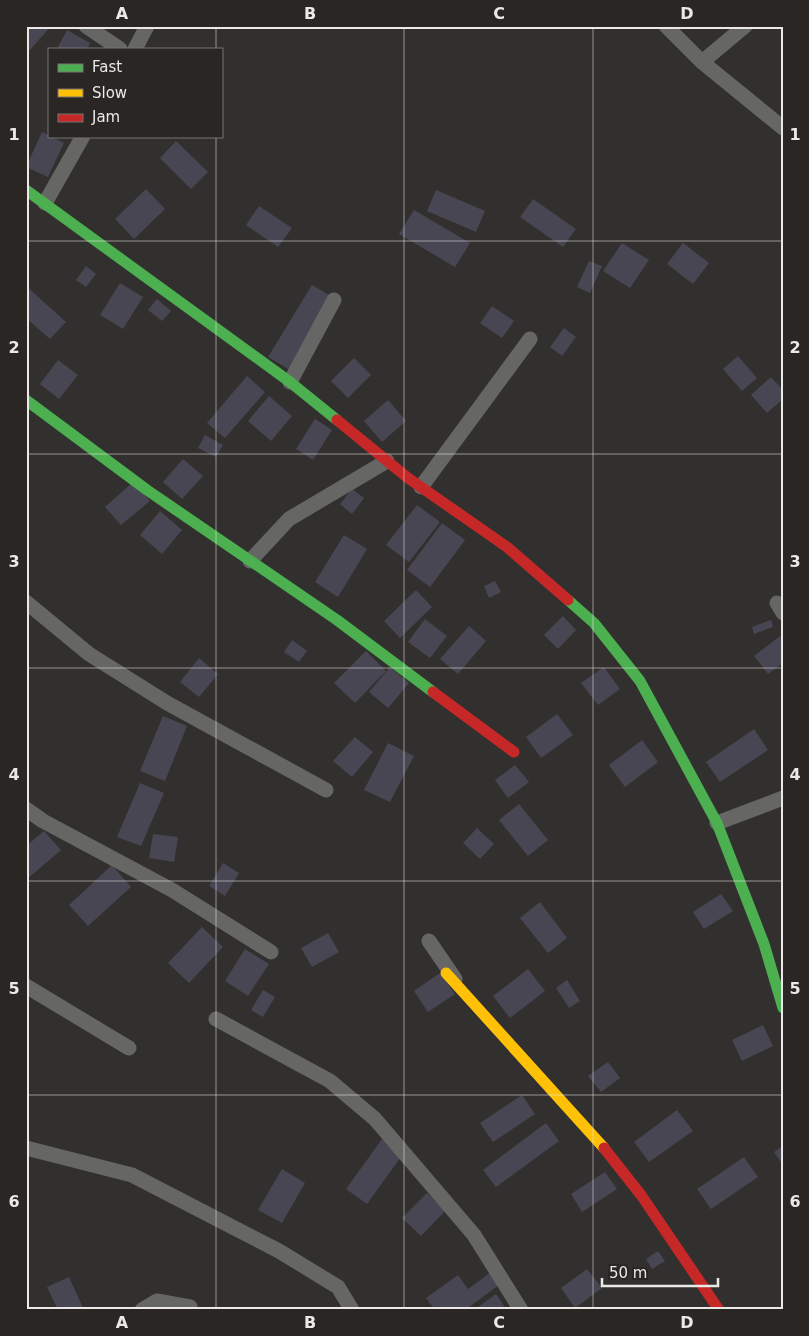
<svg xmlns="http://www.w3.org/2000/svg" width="809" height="1336" font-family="'DejaVu Sans',sans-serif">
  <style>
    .building { fill: #474652 }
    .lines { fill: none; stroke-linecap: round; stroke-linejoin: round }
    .street { stroke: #666665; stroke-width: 15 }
    .fast { stroke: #4caf50; stroke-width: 11 }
    .slow { stroke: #ffc107; stroke-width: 11 }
    .jam { stroke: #c62828; stroke-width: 11 }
    .grid { fill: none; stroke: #ebe9e8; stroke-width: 1; stroke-opacity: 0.55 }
    .neatline { fill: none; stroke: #ebe9e8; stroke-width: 2 }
    .grid-label { font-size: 16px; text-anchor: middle; font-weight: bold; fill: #ebe9e8 }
  </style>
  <rect width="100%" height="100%" fill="#32302e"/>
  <!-- building -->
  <path class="building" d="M26 26H51L30 50 26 46Z
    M67 30 90 43 87 49H57Z
    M42 132 64 143 48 177 26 167Z
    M176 141 208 172 191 189 160 158Z
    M146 189 165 209 134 239 115 219Z
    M436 190 485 211 476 232 427 211Z
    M533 199 576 229 563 247 520 217Z
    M259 206 292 228 278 247 246 225Z
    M414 210 470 243 455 267 399 234Z
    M622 243 649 260 630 288 603 271Z
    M683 243 709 263 693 284 667 264Z
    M589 261 602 266 590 293 577 287Z
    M86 266 96 274 86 287 76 280Z
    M120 283 143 297 123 329 100 315Z
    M312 285 334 298 290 370 268 357Z
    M26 286 66 322 50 339 26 318Z
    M157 299 171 311 162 321 148 310Z
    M492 306 514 321 502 338 480 323Z
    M564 328 576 337 562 356 550 347Z
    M738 356 757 378 742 391 723 369Z
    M354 358 371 375 348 398 331 381Z
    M58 360 78 375 59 399 40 384Z
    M247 376 265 392 225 438 207 423Z
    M771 377 783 390V399L767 413 751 395Z
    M269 396 292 416 271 441 248 421Z
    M388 400 406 421 382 442 364 421Z
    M315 419 332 430 313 460 296 449Z
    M205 435 223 445 216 457 198 448Z
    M183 459 203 476 182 499 163 482Z
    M133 482 150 501 121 525 105 507Z
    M352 489 364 498 352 514 340 504Z
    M417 505 440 522 409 562 386 545Z
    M160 511 182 530 162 554 140 535Z
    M442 523 465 540 430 587 407 570Z
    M344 535 367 549 338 597 315 582Z
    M495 581 501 592 489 598 484 586Z
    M416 590 432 607 400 638 384 621Z
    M563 616 576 630 558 649 544 635Z
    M425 619 447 636 430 658 408 642Z
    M771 620 773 627 754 634 752 627Z
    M469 626 486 641 458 674 440 659Z
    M780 636 783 640V663L768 674 754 656Z
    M292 640 307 651 299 662 284 652Z
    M366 651 386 671 355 703 334 683Z
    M199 658 218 674 199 697 180 682Z
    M390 667 409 683 388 708 369 692Z
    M604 667 620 689 598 705 581 683Z
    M557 714 573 735 541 758 526 737Z
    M163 716 187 726 165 781 140 771Z
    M754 729 768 750 720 782 706 762Z
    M355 737 373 752 352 777 333 761Z
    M642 740 658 762 625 787 609 765Z
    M388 743 414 756 390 802 364 790Z
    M515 765 529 782 508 798 495 780Z
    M140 783 164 793 141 846 117 837Z
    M519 804 548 840 528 856 499 820Z
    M477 828 494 844 480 859 463 843Z
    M44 831 61 850 26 880V846Z
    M153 834 178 837 174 862 149 858Z
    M223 863 239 873 225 896 209 886Z
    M112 865 131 887 88 926 69 905Z
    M721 894 733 911 704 929 693 912Z
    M540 902 567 938 548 953 520 918Z
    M202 927 223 947 189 983 168 963Z
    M328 933 339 952 312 967 301 948Z
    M245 949 269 964 248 996 225 981Z
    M528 969 545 991 510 1018 493 996Z
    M440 973 455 994 428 1012 414 991Z
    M567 980 580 1001 569 1008 556 988Z
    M263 990 275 997 263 1017 251 1010Z
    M763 1025 773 1046 742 1061 732 1040Z
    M608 1062 620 1078 601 1092 588 1076Z
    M522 1095 535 1114 493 1142 480 1123Z
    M677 1110 693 1131 649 1162 634 1142Z
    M546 1123 559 1141 496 1187 483 1170Z
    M382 1139 403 1154 367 1204 346 1189Z
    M783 1146V1165L774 1152Z
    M744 1157 758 1177 711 1209 697 1189Z
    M282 1169 305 1183 282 1223 258 1210Z
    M605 1172 617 1189 582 1212 571 1194Z
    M427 1193 445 1211 421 1236 402 1218Z
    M658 1251 665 1261 652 1269 646 1259Z
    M587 1269 602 1288 575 1308 561 1288Z
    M490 1273 499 1285 465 1310H435L426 1298 458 1275 468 1289Z
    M69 1277 84 1310H58L47 1287Z
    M496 1294 507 1310H474Z"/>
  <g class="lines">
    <!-- street -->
    <path class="street" d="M86 26 120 49
      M666 26 702 62 783 128
      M135 49 147 26
      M702 62 745 26
      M45 203 83 136
      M290 382 334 300
      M421 487 530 339
      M250 561 289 519 387 461
      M26 602 89 654 167 703 326 790
      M777 603 783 613
      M26 809 43 821 172 890 271 952
      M717 823 783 798
      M429 941 455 979
      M26 986 129 1048
      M216 1019 330 1081 375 1119 474 1235 521 1310
      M26 1148 132 1175 279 1251 338 1287 352 1310
      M142 1310 157 1301 190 1307"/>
    <!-- fast -->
    <path class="fast" d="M26 190 290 382 337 420
      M26 400 147 490 337 620 433 692
      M568 600 594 623 640 681 717 823 764 944 783 1008"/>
    <!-- slow -->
    <path class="slow" d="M446 973 604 1148"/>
    <!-- jam -->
    <path class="jam" d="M337 420 408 478 507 547 568 600
      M433 692 514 752
      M604 1148 641 1195 719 1310"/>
  </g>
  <!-- grid -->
  <path class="grid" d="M216 26V49M404 26V1310M593 26V1310M216 136V1310M26 241H783M26 454H783M26 668H783M26 881H783M26 1095H783"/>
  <!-- border -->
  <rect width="809" height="1336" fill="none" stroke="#292624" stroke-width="55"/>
  <!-- legend -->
  <rect x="48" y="48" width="175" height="90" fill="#292624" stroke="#777472"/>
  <rect x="58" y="64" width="25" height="8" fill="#4caf50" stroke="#777472"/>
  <text x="92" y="72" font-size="15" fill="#ebe9e8">Fast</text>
  <rect x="58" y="89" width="25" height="8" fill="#ffc107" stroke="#777472"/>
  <text x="92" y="98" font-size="15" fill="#ebe9e8">Slow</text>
  <rect x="58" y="114" width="25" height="8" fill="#c62828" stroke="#777472"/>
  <text x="92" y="122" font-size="15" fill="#ebe9e8">Jam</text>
  <!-- scale -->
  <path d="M602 1278v8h116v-8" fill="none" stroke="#ebe9e8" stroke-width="2.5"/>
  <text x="609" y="1278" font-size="15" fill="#ebe9e8" stroke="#292624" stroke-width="4" paint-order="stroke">50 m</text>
  <rect x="28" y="28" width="754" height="1280" class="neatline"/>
  <g class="grid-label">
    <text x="122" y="19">A</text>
    <text x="310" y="19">B</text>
    <text x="499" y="19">C</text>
    <text x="687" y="19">D</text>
    <text x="14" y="140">1</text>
    <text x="795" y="140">1</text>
    <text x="14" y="353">2</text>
    <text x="795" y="353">2</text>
    <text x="14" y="567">3</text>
    <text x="795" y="567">3</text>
    <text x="14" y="780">4</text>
    <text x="795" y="780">4</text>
    <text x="14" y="994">5</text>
    <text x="795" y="994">5</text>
    <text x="14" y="1207">6</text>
    <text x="795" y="1207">6</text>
    <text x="122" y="1328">A</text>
    <text x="310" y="1328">B</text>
    <text x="499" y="1328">C</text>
    <text x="687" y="1328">D</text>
  </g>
</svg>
